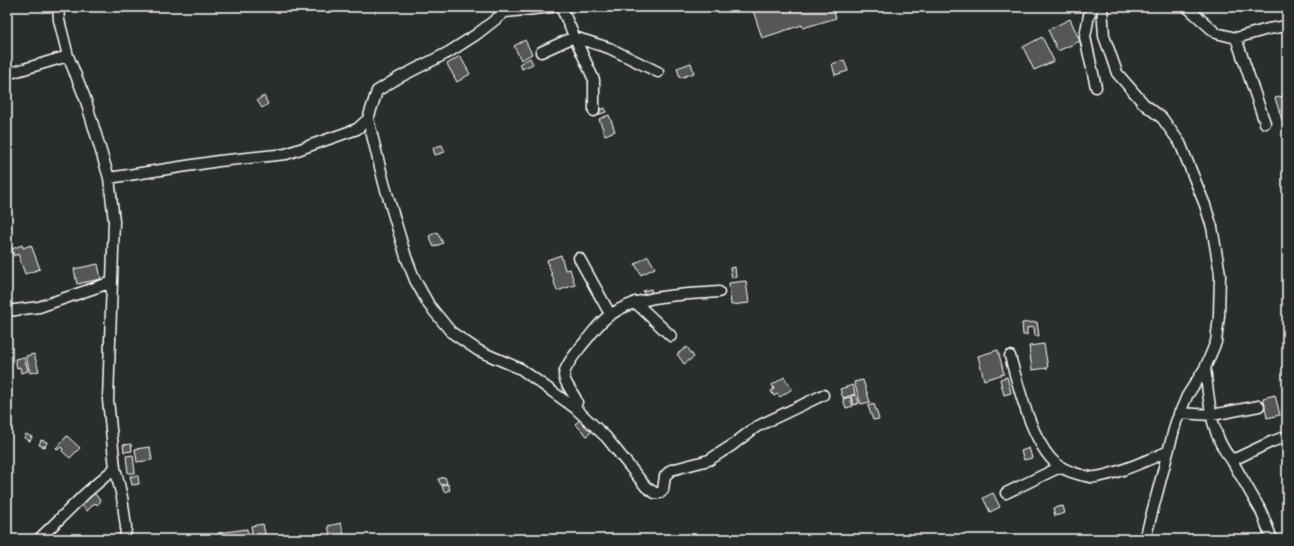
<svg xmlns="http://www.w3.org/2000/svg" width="1294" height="546" font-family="Sriracha,sans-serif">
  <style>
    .building { fill: #555758; stroke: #fff }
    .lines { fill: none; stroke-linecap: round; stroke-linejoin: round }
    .minor-casing { stroke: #fff; stroke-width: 13 }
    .minor { stroke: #2a2d2e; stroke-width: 10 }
  </style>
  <rect width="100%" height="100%" fill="#2a2d2e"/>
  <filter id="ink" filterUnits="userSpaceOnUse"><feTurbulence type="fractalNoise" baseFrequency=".025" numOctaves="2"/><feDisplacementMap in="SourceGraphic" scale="8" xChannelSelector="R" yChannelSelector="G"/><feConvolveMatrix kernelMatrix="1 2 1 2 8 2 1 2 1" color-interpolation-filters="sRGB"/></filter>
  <g filter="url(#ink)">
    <!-- building -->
    <path class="building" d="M752 7H832L836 18 803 28 802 25 762 38Z
      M1070 19 1080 41 1058 51 1048 30Z
      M1042 37 1054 61 1034 70 1023 47Z
      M525 40 532 54 521 60 514 46Z
      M460 56 470 74 457 82 447 64Z
      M530 58 533 64 522 69 519 64Z
      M844 60 848 71 835 75 832 64Z
      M691 63 694 73 680 78 677 68Z
      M1287 95V119L1282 120 1275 98Z
      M264 96 268 104 262 108 257 100Z
      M605 108 606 112 595 116 594 112Z
      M609 115 615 131 605 135 599 119Z
      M442 145 445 152 435 155 433 148Z
      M437 232 443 243 434 247 429 236Z
      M22 245 23 248 31 245 40 269 25 274 18 254 14 256 12 249Z
      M561 255 565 270 570 269 575 285 557 291 547 260Z
      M648 256 655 268 641 275 635 264Z
      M98 264 101 279 77 284 74 269Z
      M735 267 736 277 732 278 730 268Z
      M746 281 749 303 731 305 729 283Z
      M651 289 653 296 645 297 643 291Z
      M1037 322 1039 336H1035L1034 327 1027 328V335H1023L1022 323Z
      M1044 344 1048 368 1032 370 1029 346Z
      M687 347 694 357 684 364 677 354Z
      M998 350 1004 374 984 380 978 356Z
      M34 354 39 371 30 373 26 356Z
      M24 357 28 371 21 373 20 367 17 368 15 359Z
      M784 377 792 389 780 397 777 394 774 396 771 391 774 389 772 385Z
      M1007 377 1011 393 1004 395 1000 379Z
      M863 380 870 402 861 404 854 382Z
      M853 385 855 394 843 398 840 389Z
      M856 395 859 403 854 405 851 396Z
      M1275 395 1280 415 1267 418 1263 398Z
      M850 397 853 406 846 408 843 399Z
      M874 404 879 419 873 420 868 406Z
      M581 419 592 431 587 436 575 424Z
      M26 434 32 437 30 441 24 438Z
      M67 436 80 448 70 458 62 451 63 449 61 447 58 450 56 448Z
      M41 440 47 442 45 447 39 445Z
      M131 444 132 451 124 452 123 445Z
      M150 447 152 460 137 462 135 449Z
      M1029 448 1032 458 1024 460 1021 451Z
      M133 455 135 473H128L126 456Z
      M130 476H138L139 484 132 485Z
      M445 477 447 483 441 485 438 479Z
      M448 484 450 490 444 492 442 486Z
      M93 492 101 501 97 505 95 503 87 511 80 503Z
      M993 493 1000 507 990 512 983 498Z
      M1063 506 1065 513 1055 516 1053 508Z
      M341 523 345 539H331L328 526Z
      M263 524 266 539H253L251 526Z
      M247 529 248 535 226 538 227 539H219L218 533Z"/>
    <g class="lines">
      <defs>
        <path id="minor" d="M58 7 59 20 68 56 85 98 109 178 114 221 108 400 115 468 122 497 126 527 125 539
          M561 7 594 80V111
          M1093 7 1089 15 1085 37 1096 87
          M1102 7 1104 36 1117 73 1144 104 1162 118 1180 143 1205 205 1212 227 1220 274 1219 316 1216 342 1205 368 1187 396 1176 422 1145 539
          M1187 7 1216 33 1236 38 1268 29 1287 26
          M1236 38 1265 123
          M541 52 574 37 609 48 658 72
          M7 74 68 56
          M368 119 384 183 406 257 415 280 429 305 451 332 479 351 521 369 575 408 606 437 646 487 655 493H660L663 490 665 476 671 470 709 460 731 446 756 427 823 395
          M109 178 219 161 286 154 357 129 368 119 377 91 398 78 449 52 477 34 505 12 553 7
          M579 258 610 314
          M635 302 671 336
          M7 311 39 307 112 282
          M1010 356C1018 385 1034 452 1061 467 1067 471 1074 473 1081 475 1086 476 1091 478 1096 477 1118 474 1147 460 1167 452
          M1205 368C1209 398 1210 435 1231 459L1261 511 1272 539
          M575 408 577 402C575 394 564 384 564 375 565 365 577 352 583 344 591 335 599 322 610 315 639 294 684 295 719 292
          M1179 413 1212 415 1259 406
          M1231 459 1237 458 1271 442 1287 436
          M1006 493 1060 467
          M39 539 86 493 115 468"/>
      </defs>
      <!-- minor casing -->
      <use href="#minor" class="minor-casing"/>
      <!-- minor -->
      <use href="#minor" class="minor"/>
    </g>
  </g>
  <!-- margin -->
  <rect width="1294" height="546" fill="none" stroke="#2a2d2e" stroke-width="24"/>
  <rect x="12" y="12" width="1270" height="522" fill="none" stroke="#fff" stroke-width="1.5" filter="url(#ink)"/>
</svg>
